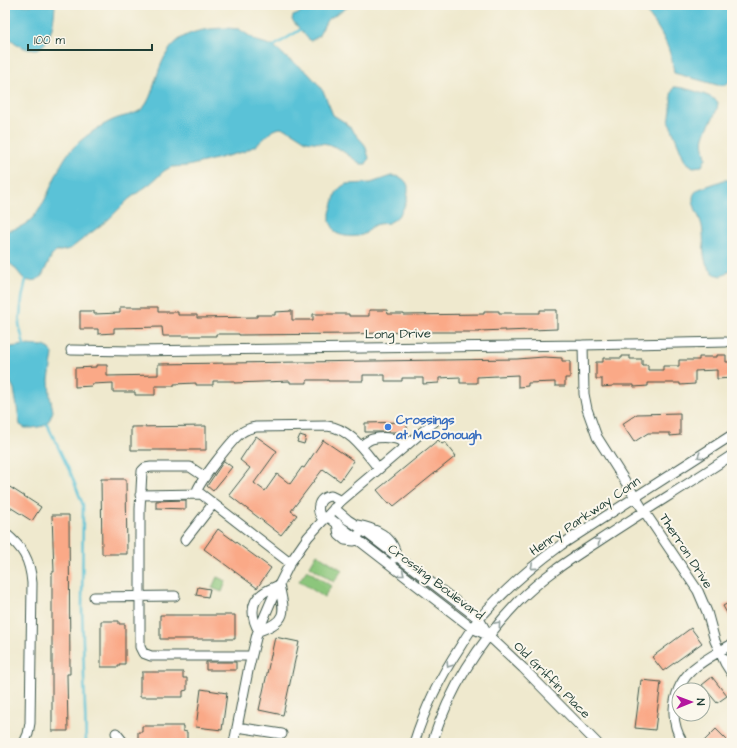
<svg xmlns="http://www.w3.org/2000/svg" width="737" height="748" font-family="'Architects Daughter',sans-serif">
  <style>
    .green { fill: #8cc67b; stroke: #568258 }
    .water { fill: #5ac2d7; stroke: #3c8086 }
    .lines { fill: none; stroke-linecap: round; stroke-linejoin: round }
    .stream { stroke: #5ac2d7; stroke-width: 2.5 }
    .building { fill: #faa987 }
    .minor-casing { stroke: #3e574b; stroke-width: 11 }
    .minor { stroke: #fff; stroke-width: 9 }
    .oneway { stroke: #8f9e9a }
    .shop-dot { fill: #3f7fe0; stroke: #fbf7ec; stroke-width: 1.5 }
    .labels { text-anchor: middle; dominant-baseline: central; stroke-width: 4; stroke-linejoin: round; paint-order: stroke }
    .street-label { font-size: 13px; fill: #1f3d34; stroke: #fbf7ec }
    .shop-label { font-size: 13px; font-weight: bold; fill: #366cbe; stroke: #fbf7ec; text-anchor: start }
  </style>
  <rect width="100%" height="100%" fill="#fbf7ec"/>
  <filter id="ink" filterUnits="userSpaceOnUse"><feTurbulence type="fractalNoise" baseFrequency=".025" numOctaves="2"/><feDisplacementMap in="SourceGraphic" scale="8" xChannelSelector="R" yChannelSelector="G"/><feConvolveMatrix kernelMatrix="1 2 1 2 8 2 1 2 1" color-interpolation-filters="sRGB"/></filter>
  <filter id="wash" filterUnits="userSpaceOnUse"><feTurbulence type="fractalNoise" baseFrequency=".012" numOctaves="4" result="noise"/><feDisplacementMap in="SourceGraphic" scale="16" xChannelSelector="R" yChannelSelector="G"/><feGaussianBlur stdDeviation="0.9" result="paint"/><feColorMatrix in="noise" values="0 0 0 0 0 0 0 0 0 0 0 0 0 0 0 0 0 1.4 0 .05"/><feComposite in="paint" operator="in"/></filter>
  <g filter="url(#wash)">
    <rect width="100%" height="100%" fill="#efe9ce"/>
    <!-- green -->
    <path class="green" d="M317 554 342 570 334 582 310 566Z
      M307 570 331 586 324 597 299 581Z
      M217 577 226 581 222 592 212 588Z"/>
    <!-- water -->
    <path class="water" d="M5 5H55C54 25 49 61 20 46 14 43 10 38 5 34Z
      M303 5H351L327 20 318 37 310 41 292 20 293 16 298 14 303 10Z
      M640 5H732L731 79 726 85H717L674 73C671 45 658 25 640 5Z
      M227 28 239 29 257 41 274 46 288 59 306 71 318 84 324 93 333 115 346 123 365 145 369 158 366 164H361L338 148 328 144 306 141 292 132 286 129 280 128 273 130 257 145 243 152 188 166 171 167 164 171 151 183 129 199 109 219 70 249 56 252 52 255 42 276 36 280 29 281 23 278 14 267 8 262H5V231C10 230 15 229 20 227 48 214 51 173 71 150 82 138 99 126 113 120 123 115 136 116 144 107 151 98 153 87 157 76 169 37 188 29 227 28Z
      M674 87C684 87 711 95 718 102 718 114 707 125 704 137 702 144 705 151 706 158L702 166 693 167 685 161 669 122 671 110V95Z
      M391 176C399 176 405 178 408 186 409 200 402 218 388 223 384 224 379 223 375 225 371 226 369 230 366 233 359 238 343 237 336 233L330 222V213L336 193 341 187 346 184 371 183Z
      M724 180H732V268L726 274 721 276C715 275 711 272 708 267 701 256 705 239 702 226 700 217 694 209 693 199 693 194 695 192 699 189Z
      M24 345 44 346 50 349 53 354 49 380 50 396 53 411 50 419 44 426 32 428H25L20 425 14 389 11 383 5 376V348Z"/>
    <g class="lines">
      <!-- stream -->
      <path class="stream" d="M274 46 300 30
        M24 345 19 324 22 299 26 279
        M47 424 71 474 83 505 82 608 86 743"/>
    </g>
    <g id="blocks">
      <!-- building -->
      <path class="building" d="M120 307H158V312H178V315H197V318L257 317V315H275V312L292 311V320H313V314H349V316H369V310H387L388 314H404V315L484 314V311H499V313H540V310H557V329L505 331V330L480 331V332H404L353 334 239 335V334H216V336H163L162 327 114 328V333L98 334V329H80V311H94V314L120 313Z
        M717 355H726V362H732V378L717 379V370L695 371V384L680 385V383H648V386L634 387V385H613V386L602 387V379H596V362H603V358H622V356H630V359H642V365H648V370H663V366H679V360H699V357H717Z
        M544 357 562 358V361H570V378H565V386H555V382L528 383V386L518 387V375L477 377V383H460V377L439 378V383L423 384V378H402V381H385V375H363V381H328V380H307V383H290V381L234 383V381H213V385H196V383L174 384V386H155V395H135V392H113V383L92 384V386L75 387V368L96 367V365H107V376L158 375V364L517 359Z
        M680 413V435L670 436V433H648L634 442 622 424 637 414Z
        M407 422V432H365V423Z
        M206 426V450H131V427Z
        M300 435 306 437 304 444 297 442Z
        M256 436 277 451 254 483 265 491 277 474 290 484 302 467 304 468 323 440 354 461 340 481 323 469 291 511 297 515 281 535 229 495 250 468 240 460Z
        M438 440 442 444 445 442 456 456 394 506 391 503 389 504 377 490Z
        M224 461 232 467 213 491 207 486Z
        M101 479H126L127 554H102Z
        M5 484 41 507 32 521 5 504Z
        M186 500V509L156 508V501Z
        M52 515H69L70 674H67L68 731H52V572H54Z
        M218 529 271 568 257 588 204 549Z
        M198 587 210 589 208 597 196 595Z
        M732 601V622L723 606Z
        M160 615H235V639H160Z
        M101 621H119V624H125V664H119V667H101Z
        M691 628 702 643 663 671 652 657Z
        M275 637 299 642 283 715 259 710Z
        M206 662H236V670H206Z
        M142 672H183V678H187V690L183 691V697H140V678H142Z
        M712 677 727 696 717 703 702 685Z
        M641 680 661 682 655 730 635 728Z
        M201 689 227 693 222 730 196 727Z
        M142 726H183V731L187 732V743H138V732H142Z
        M716 729 730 743H702Z"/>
    </g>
  </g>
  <g filter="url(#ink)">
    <use href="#blocks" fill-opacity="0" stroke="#3e574b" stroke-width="1"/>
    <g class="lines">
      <defs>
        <path id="minor" d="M583 345 584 394 587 409 597 437 644 511 698 591 707 612 715 641 725 663 732 674
          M71 350 133 351 583 345 726 342
          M361 446C364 444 368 440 372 439 384 436 398 438 408 444
          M205 477 190 467H151L145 468 142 471 140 509V647L143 653 151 656H251
          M196 494C197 484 232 440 241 433 245 430 250 428 256 427L327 426C350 428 365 452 379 469
          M140 495 201 494 290 563
          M334 508 348 520 356 525 479 619 489 636
          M327 516 472 628 489 636 523 668 597 743
          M324 520C315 512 317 497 331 496L341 501
          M337 523 339 535 345 540 354 541 359 534
          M357 525C374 528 394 536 396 556L395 558
          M5 533C23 548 30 559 32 583L30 723 28 734 24 743
          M185 540 213 504
          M279 585C285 612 288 621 259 631 252 620 249 603 262 594 266 590 273 588 279 585Z
          M94 597 175 596
          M237 727 282 734
          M116 733 124 743
          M234 743 248 671 257 634 272 599 290 563 308 537 341 501 434 422
          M414 743C425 708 440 677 460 647 466 637 472 627 479 619 503 591 531 567 561 545L732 435
          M432 743C450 688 478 644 518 602 541 578 569 560 597 542 642 512 687 485 732 455
          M683 743C668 719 672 688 693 669 705 659 719 652 732 644"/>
      </defs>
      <!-- minor casing -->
      <use href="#minor" class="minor-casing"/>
      <!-- minor -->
      <use href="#minor" class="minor"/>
    </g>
    <!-- one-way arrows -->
    <defs><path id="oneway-chevron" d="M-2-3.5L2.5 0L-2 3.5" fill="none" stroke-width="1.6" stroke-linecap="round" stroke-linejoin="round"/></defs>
    <g class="oneway">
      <use href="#oneway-chevron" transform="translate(700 456) rotate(148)"/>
      <use href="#oneway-chevron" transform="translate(598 541) rotate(-34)"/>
      <use href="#oneway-chevron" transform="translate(533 567) rotate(140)"/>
      <use href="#oneway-chevron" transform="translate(402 574) rotate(39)"/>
      <use href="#oneway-chevron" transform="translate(498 624) rotate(-50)"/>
      <use href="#oneway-chevron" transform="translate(449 665) rotate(122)"/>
    </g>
  </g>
  <!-- markers -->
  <circle class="shop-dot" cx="388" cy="427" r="4"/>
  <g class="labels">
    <!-- street labels -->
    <g class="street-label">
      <text transform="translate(398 334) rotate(-1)">Long Drive</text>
      <text transform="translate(585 516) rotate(-34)">Henry Parkway Conn</text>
      <text transform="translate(686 551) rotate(57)">Therron Drive</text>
      <text transform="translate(436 582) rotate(37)">Crossing Boulevard</text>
      <text transform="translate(552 680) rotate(45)">Old Griffin Place</text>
    </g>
    <!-- shop labels -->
    <g class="shop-label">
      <text x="396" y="420">Crossings<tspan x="396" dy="15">at McDonough</tspan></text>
    </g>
  </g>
  <!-- margin -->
  <rect width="737" height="748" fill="none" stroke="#fbf7ec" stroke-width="20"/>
  <!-- north arrow -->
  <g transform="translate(691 702) rotate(89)"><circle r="19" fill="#fbf7ec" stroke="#a3ada2"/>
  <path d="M0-3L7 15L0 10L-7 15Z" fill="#b5179e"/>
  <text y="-6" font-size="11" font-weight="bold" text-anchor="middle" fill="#1f3d34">N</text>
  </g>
  <!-- scale -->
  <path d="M28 44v6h124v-6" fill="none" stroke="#1f3d34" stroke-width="2"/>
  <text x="34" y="44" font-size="12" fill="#1f3d34" stroke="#fbf7ec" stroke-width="3" paint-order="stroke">100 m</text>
</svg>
